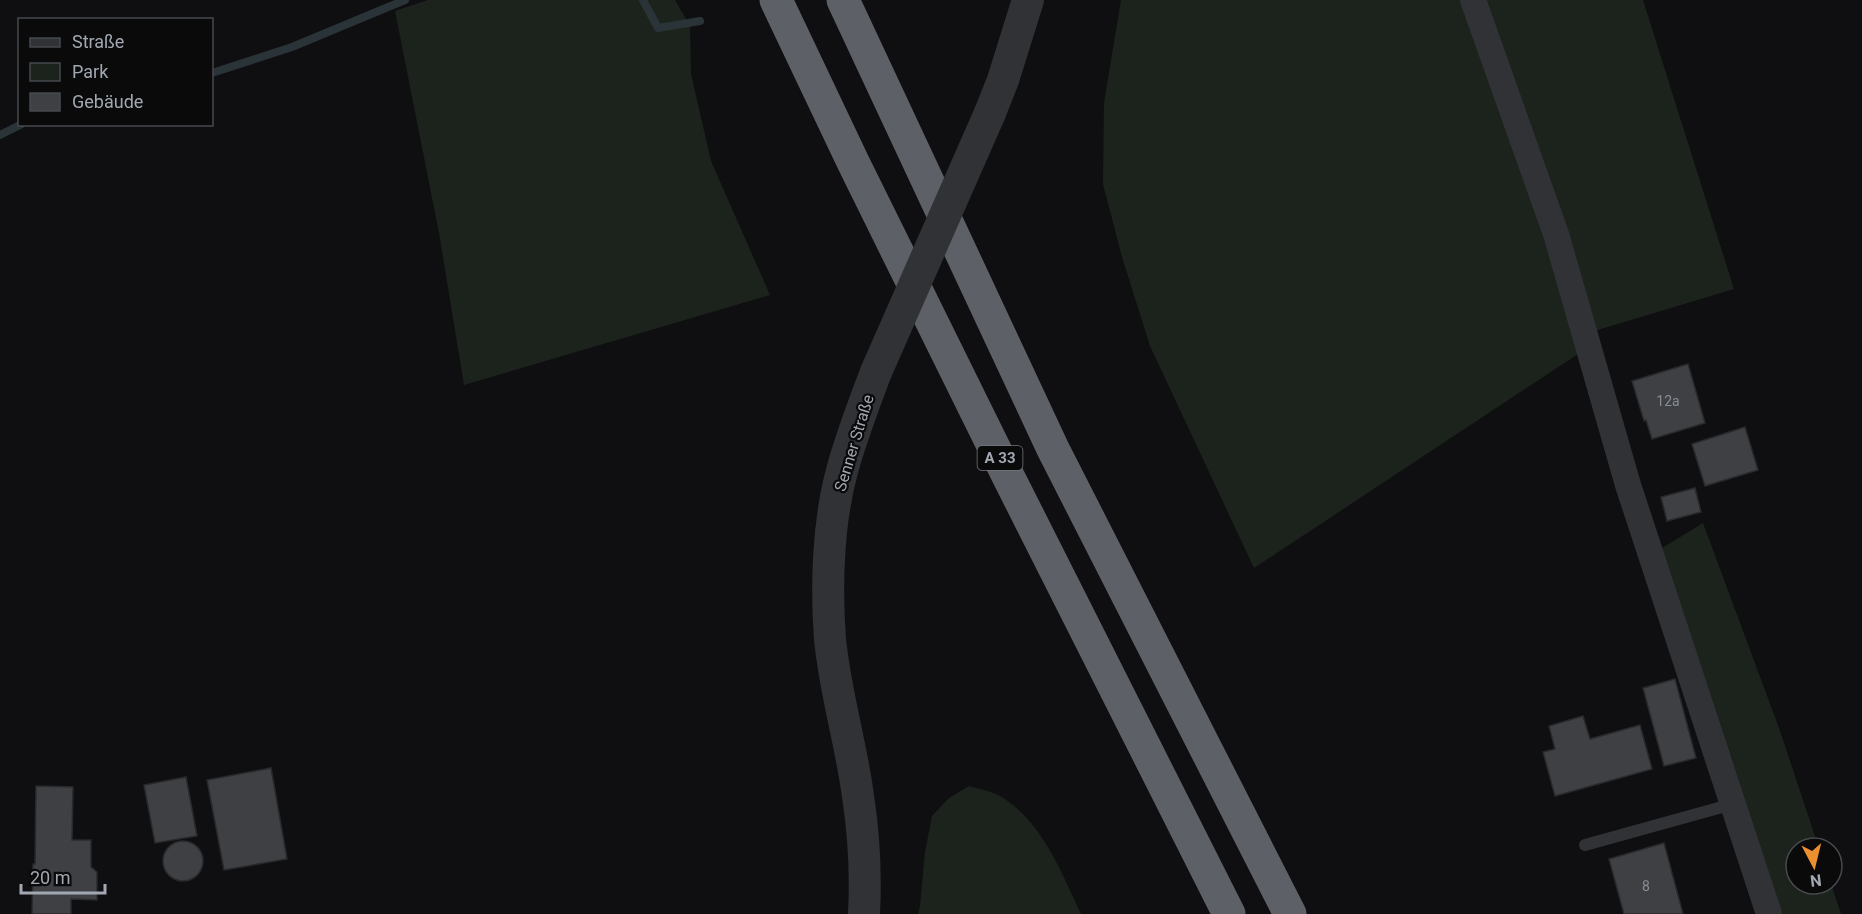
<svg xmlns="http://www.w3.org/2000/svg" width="1862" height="914" font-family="Roboto,sans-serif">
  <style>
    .green { fill: #1c231c }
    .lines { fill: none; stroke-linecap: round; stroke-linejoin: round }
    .stream { stroke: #293338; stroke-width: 8 }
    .building { fill: #3e4044; stroke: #292a2c; stroke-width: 1.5 }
    .service { stroke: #303235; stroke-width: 12 }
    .minor { stroke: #303235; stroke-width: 26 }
    .tertiary { stroke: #303235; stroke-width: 32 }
    .motorway { stroke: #5d6066; stroke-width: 33 }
    .tertiary-bridge { stroke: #303235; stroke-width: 32 }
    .labels { text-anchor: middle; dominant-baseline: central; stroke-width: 4.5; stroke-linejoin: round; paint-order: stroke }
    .number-label { font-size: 14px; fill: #888e96 }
    .shield { fill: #0a0a0b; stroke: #74797f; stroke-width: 1.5 }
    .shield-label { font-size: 15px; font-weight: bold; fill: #a1a8b1 }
    .street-label { font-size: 16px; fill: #a1a8b1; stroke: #0a0a0b }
  </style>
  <rect width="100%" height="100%" fill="#0f0f11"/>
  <!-- green -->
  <path class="green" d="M428 0H675L690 26 691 74 711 161 770 295 464 385 439 233 395 11Z
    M1121 0H1466L1548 239 1581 352 1254 568 1150 346 1122 257 1103 184 1104 103Z
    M1481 0H1643L1734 289 1591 332Z
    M1703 523 1779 728 1819 848H1796V884H1831L1841 914H1781L1659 550Z
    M969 786C979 789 991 791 1000 796 1042 821 1061 872 1081 914H918L920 906 925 852 932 816 949 798Z"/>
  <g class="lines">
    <!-- stream -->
    <path class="stream" d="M643 0 658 28 700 21
      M212 73 292 47 405 0
      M0 135 22 124"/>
  </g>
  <!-- building -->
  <path class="building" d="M1688 364 1705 423 1652 439 1646 420 1644 421 1632 381Z
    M1745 427 1758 470 1705 486 1692 444Z
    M1695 488 1701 512 1667 521 1661 497Z
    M1675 679 1696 758 1664 766 1643 688Z
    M1583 716 1590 739 1640 725 1652 769 1555 796 1543 752 1555 749 1549 726Z
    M271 768 287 859 224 870 207 780Z
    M186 777 197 836 155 843 144 785Z
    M36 786 73 787 72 840H91V867L97 872V900L71 899V914H32L33 864H35Z
    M163 861a20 20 0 1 1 40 0a20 20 0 1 1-40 0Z
    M1664 843 1683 914H1624L1609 859Z"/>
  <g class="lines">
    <!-- service -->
    <path class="service" d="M1585 845 1733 804"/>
    <!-- minor -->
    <path class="minor" d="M1473 0 1556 234 1628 485 1769 914"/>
    <!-- tertiary -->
    <path class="tertiary" d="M990 113 1003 80 1028 0
      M864 914C866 875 864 835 858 796 851 743 835 692 830 639 826 586 828 522 842 471 851 437 864 404 876 372"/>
    <!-- motorway -->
    <path class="motorway" d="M776 0 853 162 1007 474 1229 914
      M843 0 1053 449 1290 914"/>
    <!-- tertiary-bridge -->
    <path class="tertiary-bridge" d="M876 372 990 113"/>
  </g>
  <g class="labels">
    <!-- number labels -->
    <g class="number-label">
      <text x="1668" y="401">12a</text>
      <text x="1646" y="886">8</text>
    </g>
    <!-- shield labels -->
    <rect class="shield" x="977.5" y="446" width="45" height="24" rx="4.5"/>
    <g class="shield-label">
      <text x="1000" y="458">A 33</text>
    </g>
    <!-- street labels -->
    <g class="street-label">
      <text transform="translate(854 443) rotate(-73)">Senner Straße</text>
    </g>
  </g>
  <!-- legend -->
  <rect x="18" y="18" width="195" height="108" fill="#0a0a0b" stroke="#46494d" stroke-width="1.5"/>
  <rect x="30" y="38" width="30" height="9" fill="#303235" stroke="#46494d" stroke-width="1.5"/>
  <text x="72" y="48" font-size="18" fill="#a1a8b1">Straße</text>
  <rect x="30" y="63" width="30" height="18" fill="#1c231c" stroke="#46494d" stroke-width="1.5"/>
  <text x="72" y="78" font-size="18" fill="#a1a8b1">Park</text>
  <rect x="30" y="93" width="30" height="18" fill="#3e4044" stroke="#46494d" stroke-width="1.5"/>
  <text x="72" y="108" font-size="18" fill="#a1a8b1">Gebäude</text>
  <!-- north arrow -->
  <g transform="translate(1814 866) rotate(173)"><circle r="28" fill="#0a0a0b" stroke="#46494d" stroke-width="1.5"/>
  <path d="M0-4.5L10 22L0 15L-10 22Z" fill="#ea902e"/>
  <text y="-9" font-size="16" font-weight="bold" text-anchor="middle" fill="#a1a8b1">N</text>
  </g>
  <!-- scale -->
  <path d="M21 884v9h84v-9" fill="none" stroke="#a1a8b1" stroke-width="3"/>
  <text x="30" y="884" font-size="18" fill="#a1a8b1" stroke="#0a0a0b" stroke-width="4.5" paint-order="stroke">20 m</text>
</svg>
